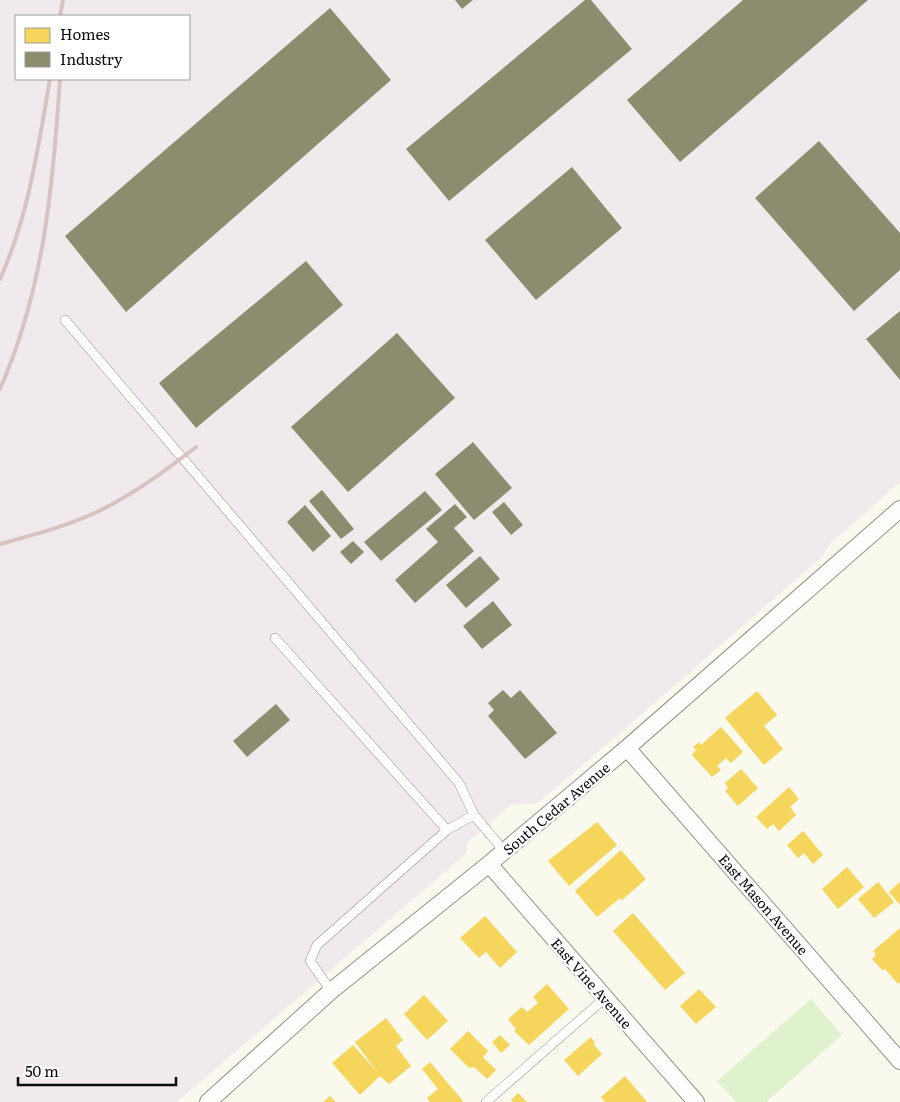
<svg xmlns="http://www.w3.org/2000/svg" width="900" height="1102" font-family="Literata,serif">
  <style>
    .industrial { fill: #f1eaec; fill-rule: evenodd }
    .green { fill: #e0f1cd }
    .homes { fill: #f6d55c }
    .industry { fill: #8c8c6e }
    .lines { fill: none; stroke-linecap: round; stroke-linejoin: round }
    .lane-casing { stroke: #93928d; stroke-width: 10 }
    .street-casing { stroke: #93928d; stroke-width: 18 }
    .lane { stroke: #fefefc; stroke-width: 9 }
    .street { stroke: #fefefc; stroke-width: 16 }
    .rail { stroke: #d6c3c2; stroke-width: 4 }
    .labels { text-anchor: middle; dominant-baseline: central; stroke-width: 5; stroke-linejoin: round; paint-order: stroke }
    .street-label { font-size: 14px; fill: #0b0b0b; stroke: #fff }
  </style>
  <rect width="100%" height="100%" fill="#faf9ee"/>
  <!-- industrial -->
  <path class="industrial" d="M0 0H900V482L828 546 823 556 617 736 538 803 511 805 467 843 466 854 177 1102H0ZM16 16H189V79H16Z"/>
  <!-- green -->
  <path class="green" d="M811 999 842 1035 766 1102H736L717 1081Z"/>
  <!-- homes -->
  <path class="homes" d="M757 691 777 715 764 726 783 749 764 765 725 718Z
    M721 727 743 752 731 763 726 758 717 766 721 770 712 777 692 755 696 750 693 747 699 742 701 745Z
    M741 769 758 788 738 806 725 791 728 788 725 783Z
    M789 787 799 799 790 807 796 815 779 831 773 824 767 829 756 817Z
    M597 822 617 845 569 886 548 861Z
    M803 831 823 855 813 864 804 853 798 858 787 845Z
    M621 850 646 879 622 900 620 898 597 917 575 891Z
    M847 867 864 887 838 909 822 889Z
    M878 882 894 902 874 918 858 899Z
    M900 882V905L889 892Z
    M633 913 685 973 665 990 613 931Z
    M485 916 517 952 500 968 486 952 479 958 460 938Z
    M900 928V982L898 984 885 969 883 971 872 959 876 955 873 951Z
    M547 984 569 1009 529 1045 514 1031 516 1029 508 1019 522 1007 527 1012 538 1003 533 997Z
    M699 989 716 1007 696 1024 680 1006Z
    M424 995 448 1021 427 1040 404 1014Z
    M386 1018 403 1040 396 1046 411 1066 389 1084 380 1076 360 1095 332 1063 353 1045 378 1073 355 1042Z
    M468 1031 488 1051 483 1057 496 1070 487 1079 474 1067 469 1068 450 1049Z
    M500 1035 510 1045 501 1053 492 1042Z
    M591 1037 595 1043 593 1044 602 1054 578 1076 564 1060Z
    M430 1062 463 1101 462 1102H430L427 1098 438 1089 422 1069Z
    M625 1076 647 1102H605L601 1097Z
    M518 1093 527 1102H513L511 1100Z
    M330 1096 336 1102H323Z"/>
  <!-- industry -->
  <path class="industry" d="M455 0H473L462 9Z
    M585 0H591L632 49 449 201 406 149Z
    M743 0H868L680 162 627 100Z
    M330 8 391 80 126 312 65 236Z
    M819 141 900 233V270L854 311 755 198Z
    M572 167 622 228 536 300 485 240Z
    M306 261 343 305 196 428 159 383Z
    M900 311V380L866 339Z
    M397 333 455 398 348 492 291 427Z
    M473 442 512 488 474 520 435 474Z
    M322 490 354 529 341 539 309 501Z
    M425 491 442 510 381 561 364 542Z
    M504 502 523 525 511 535 492 512Z
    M455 504 467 517 454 528 474 551 415 603 395 580 438 542 426 529Z
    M305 505 331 536 313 552 287 522Z
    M353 541 364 552 351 564 340 552Z
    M480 556 500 579 466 608 446 585Z
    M493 601 512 625 482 649 463 626Z
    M503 690 511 698 520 690 557 733 525 759 488 716 494 710 488 703Z
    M276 704 290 720 247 757 233 741Z"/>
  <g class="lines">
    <defs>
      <path id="lane" d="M65 320 459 783 474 815 504 851
        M275 638 447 830
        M331 991 310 961 317 945 447 830 474 815
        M486 1102 605 998"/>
      <path id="street" d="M627 748 900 1061
        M489 864 696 1102
        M208 1102 331 991 489 864 627 748 900 509"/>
    </defs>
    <!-- lane casing -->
    <use href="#lane" class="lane-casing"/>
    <!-- street casing -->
    <use href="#street" class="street-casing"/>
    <!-- lane -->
    <use href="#lane" class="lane"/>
    <!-- street -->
    <use href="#street" class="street"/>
    <!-- rail -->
    <path class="rail" d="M60 16 63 0
      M0 279C29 215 38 147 50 79
      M0 389C44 289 53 186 60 79
      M0 544C33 535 68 526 99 511 134 494 165 471 196 447"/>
  </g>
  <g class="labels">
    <!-- street labels -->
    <g class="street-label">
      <text transform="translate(556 808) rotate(-40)">South Cedar Avenue</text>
      <text transform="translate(764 904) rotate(49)">East Mason Avenue</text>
      <text transform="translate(592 983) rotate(49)">East Vine Avenue</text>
    </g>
  </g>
  <!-- legend -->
  <rect x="15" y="15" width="175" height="65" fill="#ffffff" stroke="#9d9d9d"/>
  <rect x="25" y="28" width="25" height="15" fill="#f6d55c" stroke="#9d9d9d"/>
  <text x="60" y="40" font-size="15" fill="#0b0b0b">Homes</text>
  <rect x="25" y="52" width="25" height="15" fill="#8c8c6e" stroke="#9d9d9d"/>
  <text x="60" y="65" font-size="15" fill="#0b0b0b">Industry</text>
  <!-- scale -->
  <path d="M18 1077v8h158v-8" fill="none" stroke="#0b0b0b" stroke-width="2.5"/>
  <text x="25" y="1077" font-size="15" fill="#0b0b0b" stroke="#ffffff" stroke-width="4" paint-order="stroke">50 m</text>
</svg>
